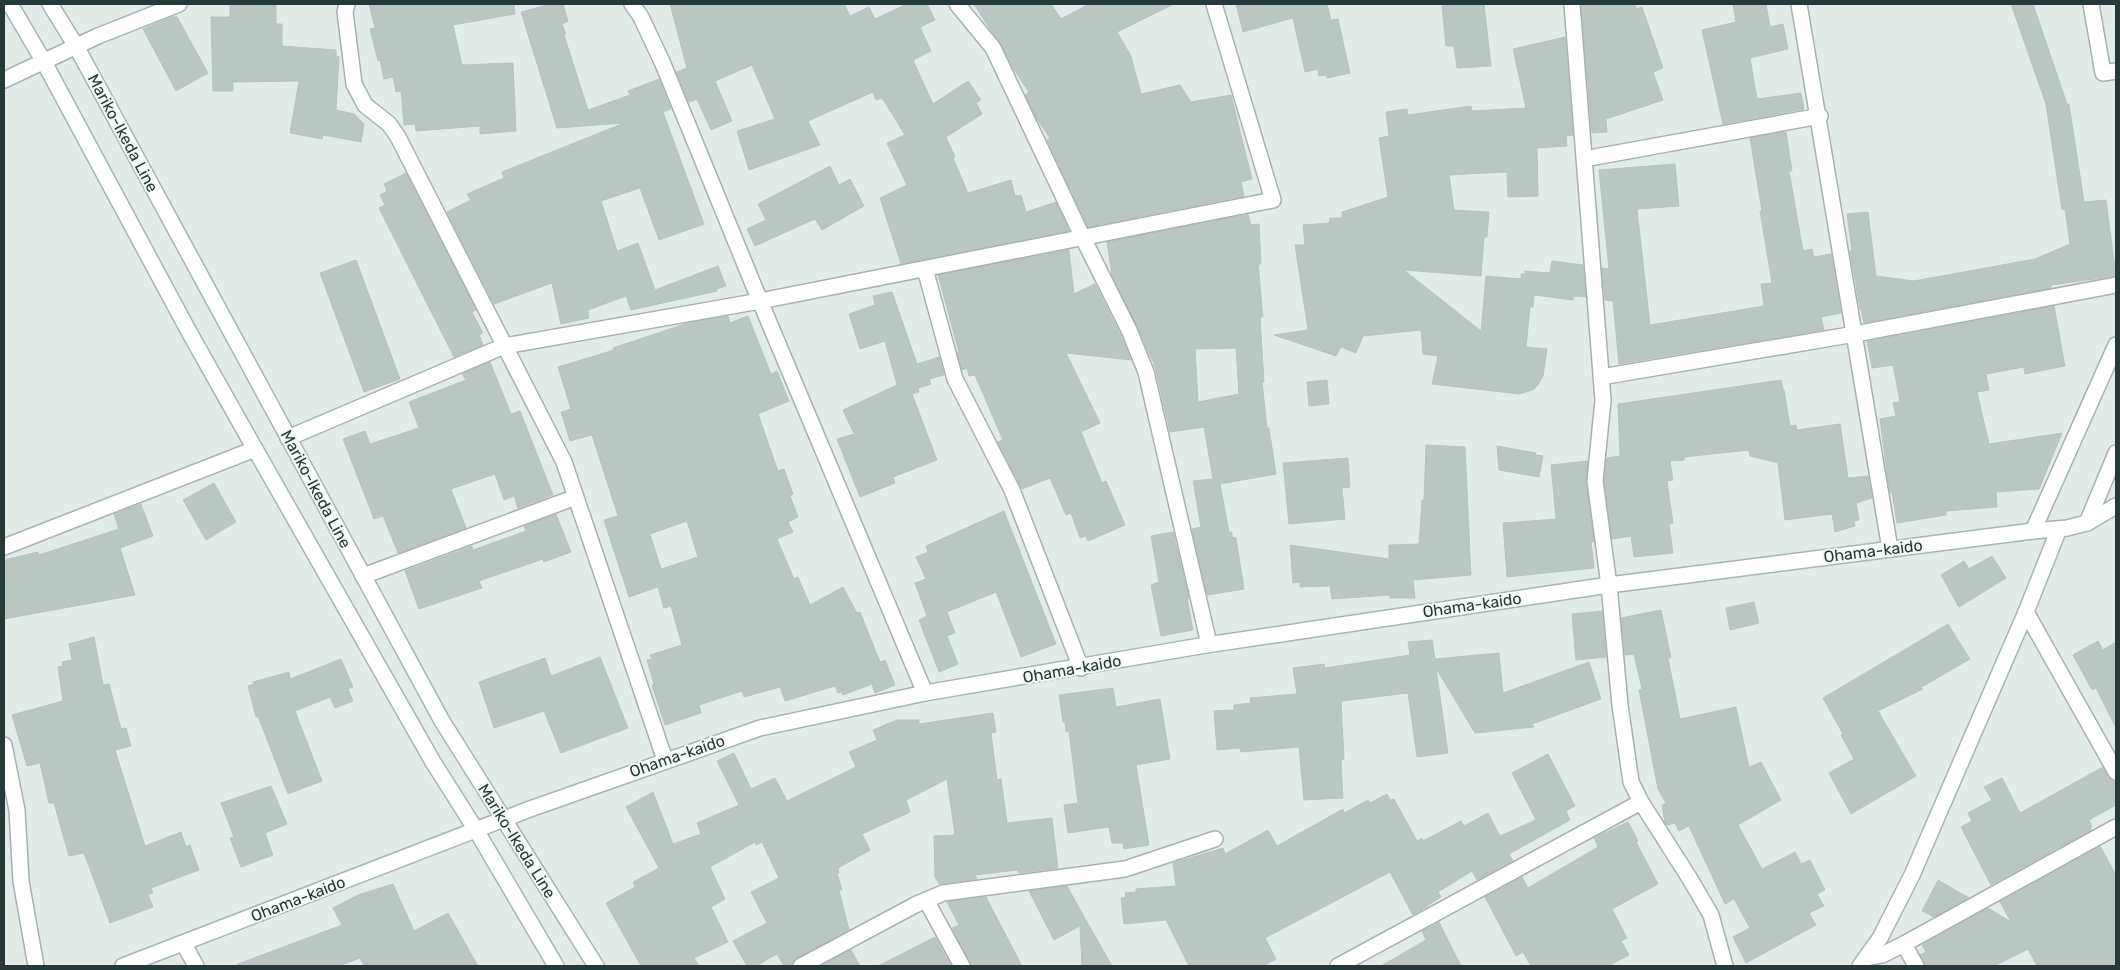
<svg xmlns="http://www.w3.org/2000/svg" width="2120" height="970" font-family="Rubik,sans-serif">
  <style>
    .building { fill: #b9c6c2; stroke: #b6c4c1; fill-rule: evenodd }
    .lines { fill: none; stroke-linecap: round; stroke-linejoin: round }
    .street-casing { stroke: #a6b2b0; stroke-width: 18 }
    .secondary-casing { stroke: #a3b6b2; stroke-width: 18 }
    .street { stroke: #fff; stroke-width: 15 }
    .secondary { stroke: #fff; stroke-width: 15 }
    .labels { text-anchor: middle; dominant-baseline: central; stroke-width: 4; stroke-linejoin: round; paint-order: stroke }
    .street-label { font-size: 16px; fill: #253a38; stroke: #f3f8f6 }
  </style>
  <rect width="100%" height="100%" fill="#e3ebe9"/>
  <!-- building -->
  <path class="building" d="M230 4H276V24H282V46L336 50V56L339 57 336 110 354 114 364 124 361 142 323 135 322 139 290 133 299 81 233 82V91H213L211 17H230Z
    M369 4H514L515 14 453 25 462 65 513 63 516 131 480 134V126L416 131 415 124 404 125 401 91 396 92 393 77 384 79 380 60 378 61 370 29 375 28Z
    M551 4H563L568 21 562 24 566 34 564 35 588 110 630 95 628 91 659 79 671 109 663 112 704 224 659 240 640 188 601 201 617 251 638 243 655 290 718 266 726 286 716 289 717 291 631 310 626 296 588 310 589 318 561 324 552 283 494 304 447 212 471 200 467 194 504 178 502 172 624 123 557 128 521 12Z
    M670 4H844L850 16 869 7 875 19 907 4H927L935 20 920 27 931 51 913 60 933 104 968 81 981 100 976 103 982 114 946 137 955 157 953 158 968 193 1011 180 1015 196 1021 195 1026 212 1056 202 1069 231 901 264 880 198 907 185 887 143 905 135 884 101 881 98 876 100 873 92 808 121 820 145 749 170 737 131 775 119 752 65 715 81 732 121 711 130 697 99 689 102 676 72 687 68Z
    M974 4H1051L1061 19 1089 4H1174L1117 32 1131 56 1141 94 1180 85 1191 102 1231 95 1252 179 1241 182 1244 196 1088 227 1047 140 1050 138 1035 116 1025 95 1029 92 1011 65 1001 44 988 26Z
    M1236 4H1327L1331 20 1338 19 1350 73 1327 78 1326 75 1319 76 1318 69 1305 72 1293 18 1243 32Z
    M1467 4H1484L1491 66 1457 68 1454 46H1446L1442 6Z
    M1581 4H1635L1636 9 1642 7 1663 68 1653 72 1663 100 1606 119 1607 132 1592 133Z
    M1733 4H1766L1770 27 1783 24 1788 49 1750 58 1757 99 1801 93 1804 109 1723 124 1702 30 1736 22Z
    M2011 4H2033L2067 104H2069L2084 202 2106 200 2116 276 2051 285V288L1864 323 1861 309H1860L1850 251H1852L1847 214 1868 212 1876 276 1914 281 2035 259 2070 244 2065 209 2062 210 2046 104Z
    M172 17H177L208 73 176 91 143 29Z
    M1565 37 1573 135 1566 136 1567 146 1537 148 1538 196 1508 197 1507 172 1449 175 1454 210 1489 212 1487 237H1484L1481 276 1404 270 1481 331 1486 276 1521 279V274H1525V271L1550 273 1552 261 1583 265 1586 297 1573 296V300L1534 295 1533 307H1530L1526 347 1547 349 1543 376 1538 385 1533 390 1519 394 1432 384 1438 356 1423 354 1421 330 1363 336 1356 353 1341 347 1336 356 1274 335 1308 330 1295 245H1305L1303 225 1329 223 1330 218H1342V212L1388 197 1379 138 1389 136 1386 112 1407 109 1408 115 1471 106 1472 111 1526 108 1513 49Z
    M1786 132 1792 171H1789L1803 251 1812 249 1814 257 1831 254 1841 313 1821 317 1824 330 1619 364 1613 301 1605 300 1602 268 1609 269 1599 170 1675 164 1679 206 1637 209 1650 325 1764 306 1761 284 1772 283 1760 211H1762L1750 138Z
    M830 166 839 185 850 179 864 206 822 230 815 219 755 246 747 229 766 220 758 204Z
    M406 173 476 310 472 312 483 333 479 335 483 345 454 357 379 208 385 205 380 195 387 191 384 184Z
    M1248 214 1251 225 1259 224 1261 264H1258L1263 317H1260L1264 382H1262L1267 428H1269L1276 474 1220 484 1229 532H1232V537L1236 538 1244 589 1207 595 1192 529 1201 527 1193 481 1213 479 1204 427 1170 432 1154 363 1112 275 1107 242ZM1236 348 1239 394 1198 402 1195 349Z
    M1069 250 1074 294 1095 284 1120 334 1131 360 1066 353 1100 423 1081 432 1102 483 1106 481 1125 525 1088 541 1086 536 1080 538 1071 513 1066 515 1050 478 1022 489 998 442 1003 440 975 375 969 376 967 368 962 370 957 352H959L938 275Z
    M356 260 400 379 364 392 320 273Z
    M892 292 917 364 939 357 944 375 929 379 931 384 918 388 919 392 912 394 937 460 893 477 895 483 860 497 837 439 854 434 843 410 897 385 885 341 860 349 849 314 875 305 873 296Z
    M2054 306 2065 366 2025 374 2024 367 1986 374 1989 390 1977 392 1989 444 2062 433 2039 489 1996 492 1997 507 1946 511V515L1897 523 1892 492 1890 493 1887 473 1880 419 1896 416 1893 403 1900 402 1893 365 1872 368 1867 341Z
    M728 316 730 323 748 316 771 374 777 371 789 401 758 414 778 471 784 469 793 494 790 496 798 517 788 522 793 532 777 539 794 579 798 577 810 605 843 587 857 613 860 612 880 662 885 660 895 685 875 693 872 684 843 695 841 692 838 693 835 686 785 701 780 687 744 697 742 691 699 705 701 713 665 725 652 685 654 684 647 660 652 659 650 655 682 645 671 606 664 608 658 587 629 597 604 520 618 516 592 435 570 441 561 412 571 409 558 367 614 350 613 348 688 323ZM687 521 698 557 661 569 650 534Z
    M490 362 511 414 520 411 553 495 518 508 514 496 504 500 495 474 451 489 466 528 398 553 383 516 374 519 343 439 365 431 370 444 419 428 409 402 466 380 462 374Z
    M1327 380 1329 404 1309 406 1307 382Z
    M1781 380 1783 390H1784L1790 426 1796 425 1797 430 1840 424 1848 478 1868 476 1872 498 1856 503 1859 520 1854 521 1855 526 1835 532 1832 514 1785 520 1778 463 1750 456 1749 450 1684 457V460L1670 461 1673 480 1667 481 1673 523 1669 524 1673 553 1634 557 1631 536 1612 539 1604 481 1607 458 1620 456 1618 404Z
    M1426 445 1465 447 1471 575 1413 580 1415 598H1390L1389 595 1332 599 1330 586 1300 587V582L1293 583 1290 545 1389 559V545L1419 544 1422 500H1424Z
    M1497 446 1536 453 1535 455 1543 456 1539 477 1499 470Z
    M1348 458 1350 487 1342 488 1345 519 1289 524 1283 463Z
    M1588 461 1586 482 1594 542H1591L1594 568 1507 577 1503 523 1556 519 1551 465Z
    M214 483 236 522 206 540 183 500Z
    M141 504 153 536 120 548 135 595 4 619V560L38 552 39 555 119 529 114 514Z
    M1004 511 1056 644 1021 657 996 592 947 612 955 633 947 636 958 664 939 672 919 620 927 616 915 583 926 579 916 557 928 552 926 546Z
    M556 514 571 552 544 562 543 559 479 581 482 588 419 609 405 571 472 546 473 550 526 531 524 526Z
    M1173 532 1189 598H1187L1193 630 1161 636 1151 585 1159 582 1151 536Z
    M1992 556 2006 578 1959 607 1941 575 1964 561 1969 569Z
    M1754 602 1759 623 1730 630 1726 608Z
    M1661 610 1671 658H1668L1680 719 1736 707 1749 767 1761 762 1781 800 1738 825 1762 869 1795 852 1801 864 1810 860 1825 890 1817 894 1824 906 1809 913 1816 925 1746 963 1733 937 1750 928 1734 899 1725 904 1689 826 1679 831 1675 823 1667 825 1665 823 1662 805 1666 803 1658 789 1639 690 1642 689 1634 654 1625 655 1621 618Z
    M1602 611 1606 657 1576 660 1572 614Z
    M1948 624 1970 659 1920 688 1923 689 1878 711 1916 776 1851 814 1829 773 1854 759 1841 735 1843 734 1823 698Z
    M94 637 103 685 109 684 121 729 126 728 131 746 115 750 145 846 181 832 186 847 190 845 199 870 151 888 153 893 148 894 153 907 110 923 84 853 69 856 54 803H49L40 763 27 766 12 715 63 701 58 667 63 666 62 662 72 660 69 644Z
    M1432 640 1435 659 1499 653 1503 693 1589 662 1601 699 1532 724 1534 727 1475 733 1436 668 1448 753 1417 757 1408 693 1341 701 1344 759 1341 760 1343 798 1304 800 1299 747 1241 752 1240 748 1217 750 1214 711 1234 710V705L1251 703 1250 698 1297 694 1293 668 1324 664 1325 668 1410 655 1408 642Z
    M2098 641 2103 650 2116 642V728L2096 688 2092 690 2073 655Z
    M600 657 628 728 561 753 544 711 494 728 479 682 545 658 551 676Z
    M341 659 353 687 348 689 353 701 335 708 330 697 295 711 322 781 288 794 258 716 256 717 248 686 254 684 253 682 289 672 290 679Z
    M1113 688 1116 707 1160 699 1170 759 1136 765 1149 845 1124 849 1123 843H1112L1109 827 1068 833 1064 805 1078 803 1069 731 1066 732 1065 722H1063L1059 695Z
    M993 713 996 732 991 733 997 780 1001 779 1007 823 1052 818 1058 868 1019 873 1017 870 975 875 977 879 939 884 935 877 934 836 955 835 947 779 906 800 910 812 862 834 870 850 838 868 839 873H837L842 890H839L849 930 797 958 792 966H784L777 954 756 966H747L733 941 767 923 751 892 779 878 762 842 756 845 755 842 710 867 725 899 711 907 728 942 694 958 699 966H641L606 903 635 887 633 882 659 868 626 807 653 792 673 844 701 834 697 823 739 805 717 761 734 753 751 789 775 778 787 801 856 767 849 752 877 740 873 730 897 720H919V724Z
    M1548 754 1575 806 1566 811 1570 820 1509 854 1513 861 1477 880 1472 871 1438 892 1441 897 1413 915 1390 872 1265 938 1276 959 1263 966H1189L1166 920 1124 924 1121 898 1126 897 1125 893 1136 892V889L1176 886 1173 863 1223 848 1225 854 1268 830 1277 846 1343 809 1344 813 1368 800 1370 803 1387 794 1390 800 1394 799 1417 841 1422 838 1423 841 1461 821 1464 826 1488 813 1500 836 1536 820 1512 773Z
    M2103 767 2108 777 2116 781V805L2089 820 2092 826 2090 827 2091 830 1991 885 1961 827 1972 821 1968 813 1992 800 1984 787 2002 778 2020 813Z
    M271 786 287 824 265 833 273 855 241 867 230 838 234 837 221 803Z
    M1628 822 1638 841 1636 842 1658 884 1612 909 1627 938 1621 941 1629 955 1608 966H1531L1523 952 1516 956 1485 897 1522 877 1528 888 1598 847 1594 838Z
    M2100 846 2116 875V966H2037L2028 949 1994 966H1925L1920 955 1926 952 1922 945 1988 908 2011 922 2000 902Z
    M1938 880 1969 898 1934 917 1922 911Z
    M393 884 414 931 448 913 478 966H364L360 958 339 966H238V964L342 925 333 908 358 895Z
    M1067 886 1078 906 1112 966H1082L1080 926 1054 940 1029 891Z
    M986 897 1022 966H971L952 928 959 925 947 902Z
    M1439 922 1461 966H1381L1426 940 1422 931Z
    M935 937 951 966H878Z
    M851 950 860 966H820Z"/>
  <g class="lines">
    <defs>
      <path id="street" d="M347 4 345 12 354 84 365 105 389 124 398 137 564 462 665 760
        M632 4 641 17 663 64 760 301 925 693
        M957 4 993 48 1083 238 1129 330 1146 372 1209 644
        M1572 4 1603 400 1595 481 1609 585 1620 705 1631 782 1641 802 1690 879 1711 915 1725 966
        M1799 4 1890 549
        M2091 4 2103 73 2116 71
        M4 80 98 36 179 4
        M1584 159 1820 116
        M925 269 955 379 1012 490 1081 668
        M1601 377 1855 334 2116 285
        M288 438 504 346 760 301 1273 200 1214 4
        M2087 523 2116 453
        M2033 531 2116 345
        M4 547 255 449
        M363 576 576 497
        M2026 612 2116 772
        M4 745 17 810 21 881 36 966
        M926 900 962 966
        M184 944 196 966
        M1904 944 1916 966
        M1866 958 1882 955 1904 944 2116 827
        M801 966 915 905 943 893 1125 869 1215 839
        M1338 966 1641 802"/>
      <path id="secondary" d="M10 4 44 62 188 330 255 449 433 762 476 830 556 966
        M50 4 76 46 442 721 596 966
        M123 966 530 809 760 728 925 693 1200 646 1609 585 2033 531 2067 528 2087 523 2116 506
        M1860 966 1880 938 1912 875 2026 612 2059 529"/>
    </defs>
    <!-- street casing -->
    <use href="#street" class="street-casing"/>
    <!-- secondary casing -->
    <use href="#secondary" class="secondary-casing"/>
    <!-- street -->
    <use href="#street" class="street"/>
    <!-- secondary -->
    <use href="#secondary" class="secondary"/>
  </g>
  <g class="labels">
    <!-- street labels -->
    <g class="street-label">
      <text transform="translate(123 133) rotate(62)">Mariko-Ikeda Line</text>
      <text transform="translate(316 489) rotate(62)">Mariko-Ikeda Line</text>
      <text transform="translate(1873 551) rotate(-7)">Ohama-kaido</text>
      <text transform="translate(1472 605) rotate(-8)">Ohama-kaido</text>
      <text transform="translate(1072 669) rotate(-10)">Ohama-kaido</text>
      <text transform="translate(677 756) rotate(-19)">Ohama-kaido</text>
      <text transform="translate(517 841) rotate(58)">Mariko-Ikeda Line</text>
      <text transform="translate(298 899) rotate(-21)">Ohama-kaido</text>
    </g>
  </g>
  <!-- border -->
  <rect width="2120" height="970" fill="none" stroke="#253a38" stroke-width="10"/>
</svg>
